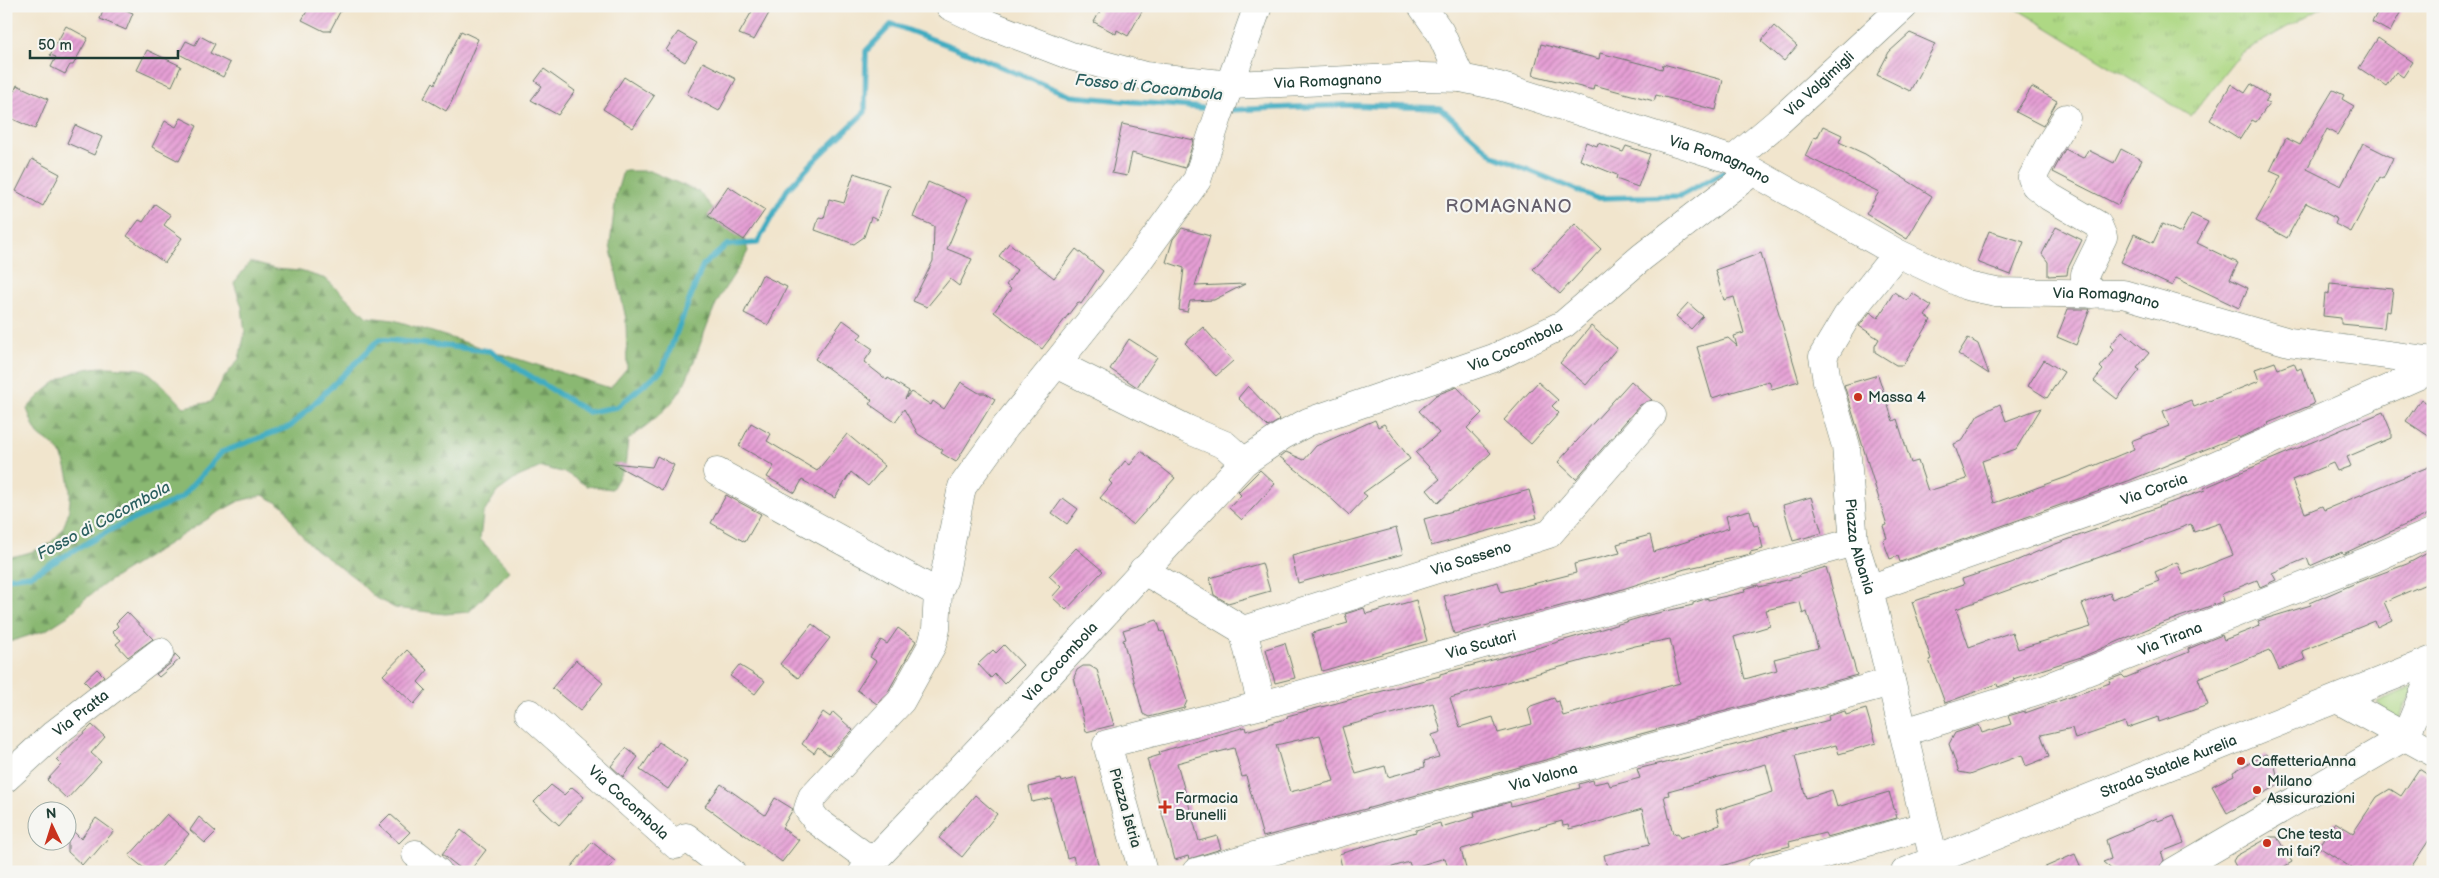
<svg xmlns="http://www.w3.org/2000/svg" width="2439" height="878" font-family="'Balsamiq Sans',sans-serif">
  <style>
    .grass { fill: url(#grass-tufts); stroke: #668a5c }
    .forest { fill: url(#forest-firs); stroke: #547a53 }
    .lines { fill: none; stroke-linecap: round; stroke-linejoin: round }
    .stream { stroke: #41acc1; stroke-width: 5.5 }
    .building { fill: url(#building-hatch); fill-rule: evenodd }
    .minor-casing { stroke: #68786a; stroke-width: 29 }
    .major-casing { stroke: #68786a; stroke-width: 29 }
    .minor { stroke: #fff; stroke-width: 28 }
    .major { stroke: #fff; stroke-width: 28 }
    .poi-dot { fill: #c8321e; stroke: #f6f6f2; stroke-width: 2 }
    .labels { text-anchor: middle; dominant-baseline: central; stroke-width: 4.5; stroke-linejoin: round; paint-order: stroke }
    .street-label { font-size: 15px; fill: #1f3d34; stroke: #f6f6f2 }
    .poi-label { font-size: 15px; fill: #1f3d34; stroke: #f6f6f2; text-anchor: start }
    .water-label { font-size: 16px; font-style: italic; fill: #295e5e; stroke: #f6f6f2 }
    .quarter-label { font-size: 18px; letter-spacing: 1px; fill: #655f6c; stroke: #f6f6f2 }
  </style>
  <defs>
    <pattern id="grass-tufts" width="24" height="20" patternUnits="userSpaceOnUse" patternTransform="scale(1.25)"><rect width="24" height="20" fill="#aed884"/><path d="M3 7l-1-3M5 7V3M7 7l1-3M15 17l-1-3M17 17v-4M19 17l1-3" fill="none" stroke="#95ba73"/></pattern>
    <pattern id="forest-firs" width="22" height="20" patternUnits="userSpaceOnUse" patternTransform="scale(1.25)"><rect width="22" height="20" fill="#8ab872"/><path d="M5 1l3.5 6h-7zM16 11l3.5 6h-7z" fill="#70975e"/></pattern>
    <pattern id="building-hatch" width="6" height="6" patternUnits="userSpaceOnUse" patternTransform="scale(1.25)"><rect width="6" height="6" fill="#e69fd5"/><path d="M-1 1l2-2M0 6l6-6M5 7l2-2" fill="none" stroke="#ba83ae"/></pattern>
  </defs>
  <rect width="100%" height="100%" fill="#f6f6f2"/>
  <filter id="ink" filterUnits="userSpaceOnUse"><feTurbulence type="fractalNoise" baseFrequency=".02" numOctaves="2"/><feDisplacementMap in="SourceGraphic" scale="10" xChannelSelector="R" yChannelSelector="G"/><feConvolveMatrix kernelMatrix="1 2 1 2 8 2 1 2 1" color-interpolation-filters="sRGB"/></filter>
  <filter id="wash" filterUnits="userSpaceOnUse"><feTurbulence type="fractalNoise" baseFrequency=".0096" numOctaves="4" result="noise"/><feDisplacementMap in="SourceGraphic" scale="20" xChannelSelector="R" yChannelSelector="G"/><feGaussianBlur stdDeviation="1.12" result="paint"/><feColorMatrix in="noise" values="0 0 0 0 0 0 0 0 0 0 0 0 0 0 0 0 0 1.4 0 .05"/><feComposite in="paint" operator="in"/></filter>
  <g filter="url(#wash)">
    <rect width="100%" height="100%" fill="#f1e5cd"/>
    <!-- grass -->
    <path class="grass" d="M2012 6H2324L2240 54 2191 116Z
      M2415 686 2396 723 2377 702Z"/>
    <!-- forest -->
    <path class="forest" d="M623 171H650L699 192 717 213 740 226 748 251C739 270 725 285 716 304 703 332 696 362 681 390 669 410 646 425 628 440L625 467 612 489 587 486 566 473 541 467 518 477 497 492 483 514 480 539 510 571 469 612 445 614 395 608 373 596 355 578 315 549 297 530 285 507 263 495 239 501 217 513 106 583 86 598 68 616 46 630 6 643V558C20 555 35 552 47 545 76 528 75 477 59 451 54 444 44 440 38 434 33 427 30 416 27 409 54 378 79 363 121 368 128 368 138 368 144 370 152 373 176 399 184 407L211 402 223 379 239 359 245 333 242 307 234 283 250 262 275 269 300 271 326 279 367 317 394 320 610 388 627 368 626 319 610 245 616 195Z"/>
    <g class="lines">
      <!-- stream -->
      <path class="stream" d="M1229 110 1346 105 1440 108 1494 156 1596 198 1680 196 1724 172
        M6 578 31 575 112 529 181 498 222 452 291 426 380 339 490 351 588 412 617 407 662 370 703 265 727 245 757 243 787 190 815 160 865 112 866 51 892 24 966 52 1071 96 1213 109"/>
    </g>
    <g id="blocks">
      <!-- building -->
      <path class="building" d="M105 6H116L133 13 126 30 100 19Z
        M310 6H343L330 31H324L302 20Z
        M755 6H773L754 40 739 34Z
        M1103 6H1145L1128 36 1117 30 1116 34 1094 22Z
        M2381 6H2392L2401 11 2390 32 2372 22Z
        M66 26 88 38 73 65H70L65 74 51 67 56 57 50 55Z
        M1774 26 1797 46 1784 61 1761 41Z
        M461 31 478 39 451 103 446 111 424 98 433 82 435 84Z
        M678 32 697 43 685 62 666 50Z
        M1910 33 1935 44 1910 91 1877 75 1889 52Z
        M200 36 215 44 210 53 230 63 223 77 179 54 186 41 195 45Z
        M2378 38 2413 62 2403 77 2396 72 2386 86 2359 68Z
        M1541 44 1599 59 1600 53 1662 69 1663 64 1723 80 1716 110 1656 95 1654 101 1594 85 1593 90 1533 75Z
        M147 50 181 66 172 86 137 70Z
        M703 62 736 79 719 111 687 94Z
        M544 69 575 91 558 115 531 100 542 86 535 81Z
        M624 77 654 96 633 128 603 109Z
        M2231 84 2245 93 2251 84 2269 96 2265 102 2269 104 2256 122 2252 120 2240 139 2210 120Z
        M17 85 48 99 35 129 6 116V110Z
        M2032 87 2057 101 2043 126 2016 112Z
        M2333 90 2344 95 2342 99 2354 106 2337 135 2327 129 2307 169 2341 186 2363 143 2393 158 2383 179 2380 177 2351 232 2335 224 2337 219 2306 203 2287 238 2256 221 2281 176 2270 171 2286 138 2300 145Z
        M181 118 197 126 179 161 152 147 165 121 176 127Z
        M1122 124 1194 140 1185 168 1132 153 1127 176 1112 173Z
        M75 125 102 137 94 155 67 143Z
        M1823 126 1842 135 1839 142 1865 154 1932 196 1907 239 1866 214 1879 192 1805 156 1814 137 1817 138Z
        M1586 142 1597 146 1598 143 1623 152 1626 146 1650 154 1638 187 1616 179 1617 175 1580 160Z
        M2065 149 2083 158 2088 150 2114 163 2121 149 2142 160 2118 205 2053 172Z
        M32 159 60 174 43 206 16 191Z
        M854 173 889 185 877 220 871 217 864 237 854 244 815 230 819 217 824 218 829 199 844 203Z
        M928 182 968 199 947 249 972 259 959 286 950 279 927 307 913 301 933 261 934 226 913 217Z
        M728 186 765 210 744 240 708 216Z
        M155 204 171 215 164 225 182 238 165 263 127 236 139 220 143 222Z
        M2191 214 2208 222 2197 243 2238 263 2230 279 2248 288 2239 308 2176 278 2172 286 2121 262 2134 234 2153 243 2162 224 2181 233Z
        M1575 224 1601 249 1560 294 1533 269Z
        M2056 227 2082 240 2068 268 2067 275 2048 276V262L2042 254Z
        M1182 228 1210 236 1195 286 1245 284 1214 300 1190 301 1187 312 1179 310 1184 268 1166 262 1173 239Z
        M1989 231 2024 242 2011 275 1977 262Z
        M1009 243 1054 278 1076 249 1103 271 1081 304 1078 302 1042 349 994 312 1011 289 1006 285 1017 270 999 256Z
        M1761 253 1799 381 1772 389 1769 381 1712 398 1697 347 1728 338 1737 346 1734 336 1744 333 1734 297 1724 300 1715 270Z
        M762 275 787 287 768 325 744 313Z
        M2330 283 2393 289 2390 312 2386 311 2384 328 2341 324V318L2323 316 2325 293 2329 294Z
        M1894 292 1907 301 1912 293 1932 306 1925 316 1931 320 1903 365H1896L1875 352V346L1879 339 1859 326 1870 312 1878 318Z
        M1688 303 1703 316 1691 329 1676 316Z
        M2068 309H2090L2076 345 2057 337Z
        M843 320 862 334 858 339 873 349 864 362 887 380 888 378 909 391 905 399 911 392 931 405 933 401 944 409 961 382 979 393H985L995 399 956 462 941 453 943 450 918 434 904 409 895 422 869 404 872 400 815 359Z
        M1591 326 1617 348 1586 385 1560 363Z
        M1203 327 1233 361 1216 376 1185 343Z
        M2122 331 2149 353 2137 368 2140 370 2117 399 2094 381 2103 370 2100 367 2114 350 2110 346Z
        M1968 338 1978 344 1989 374 1958 354Z
        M1129 339 1157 357 1137 387 1110 369Z
        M2044 360 2064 372 2047 398 2028 386Z
        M2275 362 2278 369 2294 363 2297 370 2301 368 2314 404 2268 423 2269 424 2239 438 2238 436 2128 481 1900 562 1898 556 1890 559 1883 540 1887 538 1883 526 1887 525 1844 385 1878 375 1893 421 1897 419 1911 463 1918 461 1928 491 1967 479 1954 444 1963 440 1978 415 2000 404 2006 421 2041 408 2016 449 1982 461 1994 503 2067 477 2134 449 2131 441 2169 426 2163 411 2191 400 2194 407 2259 381 2255 369Z
        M1631 381 1652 400 1640 405 1576 479 1558 462Z
        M1538 382 1558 400 1552 406 1559 413 1531 444 1504 420Z
        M1248 386 1280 420 1268 427 1238 398Z
        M1457 387 1482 413 1467 428 1491 453 1438 503 1427 490 1440 479 1416 453 1439 433 1419 411 1436 395Z
        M2421 399 2433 407V439L2406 421Z
        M2383 412 2391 431V438L2347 457 2351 466 2337 471 2333 463 2292 480 2305 513 2322 506 2324 510 2433 465V512L2343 554 2342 552 2310 566 2307 558 2272 573 2276 580 2260 587 2257 580 2222 594 2224 601 2152 627 2084 656 2013 679 2014 681 1998 687 1997 684 1945 703 1929 660 1931 659 1912 602 1964 584 1962 579 2011 563 2053 545 2205 490 2204 488 2232 476ZM2220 523 2233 555 2183 575 2177 562 2155 572 2159 581 2112 599 2110 593 2082 604 2091 627 2018 649 2012 632 1969 647 1956 609 2191 524 2194 532Z
        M1375 420 1378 427 1384 424 1410 459 1363 493 1367 496 1349 515 1322 490 1280 457 1286 452 1304 460 1316 446Z
        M751 423 771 434 767 441 817 471 847 434 885 466 868 486 851 472 835 498 802 480 795 493 767 477 774 466 739 446Z
        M1141 451 1175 478 1133 525 1100 498 1112 484 1109 481 1125 461 1130 465Z
        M657 456 674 465 662 490 612 463 652 467Z
        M1260 470 1275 484 1242 520 1229 508 1241 495 1238 492Z
        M1529 490 1537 518 1431 546 1424 519Z
        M726 495 761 514 745 542 711 523Z
        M1811 497 1822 533 1793 541 1783 505Z
        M1063 498 1078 509 1067 524 1052 513Z
        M1750 510 1754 526 1758 525 1763 549 1750 552 1751 554 1685 569 1610 593 1454 634 1444 596 1498 582 1501 592 1576 573 1574 564 1620 553 1617 544 1650 535 1654 552 1729 528 1726 516Z
        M1396 528 1403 554 1298 583 1292 556Z
        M1076 548 1103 571 1066 610 1052 597 1061 587 1049 576Z
        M2433 550V581L2384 602 2392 620 2377 627 2375 621 2302 651 2305 660 2279 670 2270 650 2198 678 2208 705 2159 722 2158 717 2127 728 2125 722 2075 739 2072 728 2041 735 2049 757 2026 766 2022 755 1970 774 1959 772 1949 744 1955 733 1979 725 1982 733 2011 724 2008 716 2025 711V713L2110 683 2109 680 2122 675 2125 678 2189 652 2188 649 2222 635 2224 640 2260 626 2258 621 2311 605 2310 603 2358 582 2407 564Z
        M1262 563 1270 591 1228 603 1214 595 1210 578Z
        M1826 567 1857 675 1263 837 1246 776 1242 777 1234 748 1177 763 1199 841 1217 836 1221 849 1189 859 1188 856 1175 860 1147 759 1160 755 1159 752 1245 727 1246 731 1288 718 1287 716 1440 676V674L1541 647 1649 615 1693 605V603L1708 598V600L1745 592 1744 589 1758 585 1759 587 1799 577V575ZM1800 602 1803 614 1807 612 1818 648 1774 659 1777 670 1745 679 1734 637 1770 626 1766 610ZM1670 639 1680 683 1563 716 1559 701 1556 702 1554 698 1531 706 1528 709 1532 724 1498 733 1493 717 1460 727 1450 698 1635 646ZM1433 703 1441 732 1432 735 1439 757 1424 761 1425 767 1388 777 1385 766 1356 774 1342 727ZM1320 735 1334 781 1290 792 1276 745Z
        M1416 600 1427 641 1322 671 1312 633 1348 623 1345 614 1364 608 1366 614Z
        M127 612 153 639 128 657 116 644 121 640 112 632 118 626 116 623Z
        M1157 620 1161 632 1164 631 1187 701 1184 708 1149 717 1143 714 1123 640 1126 639 1123 630Z
        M812 624 830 638 798 678 780 664Z
        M898 628 916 641 888 692 877 704 857 690 876 661 870 657 881 640 887 644Z
        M1285 643 1295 678 1275 683 1266 649Z
        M1004 645 1023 665 1004 684 995 674 991 678 978 664 993 650 996 653Z
        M407 650 428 670 418 682 426 690 414 704 383 675Z
        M175 654 180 659 159 677 156 674 170 664Z
        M576 660 603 683 580 711 552 688Z
        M739 665 765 681 755 694 730 676Z
        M1083 666H1090L1097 670 1114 725 1086 732 1074 677 1077 670Z
        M97 669 104 676 90 687 84 681Z
        M1866 709 1876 743 1839 754 1836 745 1795 756 1806 798 1832 790 1837 807 1889 792 1897 818 1827 837 1825 833 1789 842 1790 846 1762 853 1704 872H1608L1604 855 1650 844 1642 809 1582 827 1581 826 1569 829 1568 825 1563 826 1562 821 1462 849 1461 850 1467 872H1449L1445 858 1411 868 1409 862 1376 872H1343L1339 854 1416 832V830L1440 823 1441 827 1475 817 1474 812 1510 802 1511 806 1565 792 1580 788 1579 784 1593 780 1594 784 1608 781 1610 786 1640 778 1637 769 1662 763V764L1829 720 1828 716 1845 711 1846 715ZM1766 764 1773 792 1716 810 1720 825 1680 838 1678 833 1673 834 1664 796 1669 795 1668 791Z
        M823 712 830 717 833 712 853 730 829 755 818 747 814 753 802 744Z
        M92 725 105 737 91 753 101 762 67 799 47 780 61 765 56 760Z
        M659 742 687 761 668 789 640 770Z
        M626 748 638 757 623 777 611 766Z
        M2266 754 2270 762 2274 761 2279 785 2227 813 2212 786 2234 775 2233 772Z
        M2419 769 2433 778V834L2408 872H2358L2319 847 2335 822 2353 833 2377 797 2390 789 2401 796Z
        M1076 778 1100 872H1077L1073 856 1067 858 1051 798 1032 802 1029 787 1061 779 1062 782Z
        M721 784 765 815 775 798 793 809 782 828 799 840 782 862 705 806Z
        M551 785 564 795 572 787 584 797 559 825 534 802Z
        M975 795 997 814 962 857 939 838Z
        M167 814 189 834 157 872H149L129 856Z
        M390 814 410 832 399 843 379 825Z
        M2174 815 2184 843 2161 852 2164 860 2158 870 2115 872 2103 862 2111 859 2106 840 2157 818 2158 821Z
        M199 817 216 832 205 843 190 830Z
        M96 818 114 831 91 858 89 857 82 865 68 852V826L81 839Z
        M461 830 486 850 469 872H465L442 854Z
        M2270 837H2277L2292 862 2275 872H2239L2233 861 2236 856Z
        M592 842 615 861 605 872H567Z
        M2075 854 2083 872H2034Z"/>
    </g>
  </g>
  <g filter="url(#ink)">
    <use href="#blocks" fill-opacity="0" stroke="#68786a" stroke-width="1"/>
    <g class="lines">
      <defs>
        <g id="minor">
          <path id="s1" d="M950 6 988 24 1071 56 1145 76 1231 85 1422 77 1461 78 1499 86 1733 160 1897 253 1967 286 1996 292 2123 294 2289 342 2433 361"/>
          <path d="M1422 6 1440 32 1461 78"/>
          <path d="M2066 118 2050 144 2032 178 2035 185 2050 197 2098 225 2103 237 2085 274V282L2092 294"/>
          <path id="s2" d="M1733 160 1778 122 1904 6"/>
          <path id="s3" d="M1897 253 1847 316 1823 356 1827 381 1846 446 1854 542 1869 589 1934 860"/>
          <path d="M1057 364 1187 429 1225 445 1244 462"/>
          <path d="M717 472 938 593"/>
          <path d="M1143 570 1243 630 1262 705"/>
          <path id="s4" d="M1869 589 2186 478 2433 369"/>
          <path id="s5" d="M1243 630 1549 534 1652 415"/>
          <path d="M2337 699 2433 752"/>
          <path id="s6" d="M529 713 676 845 686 837 731 872"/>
          <path id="s7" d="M1904 732 2043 689 2370 560 2433 532"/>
          <path id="s8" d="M6 778 54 734 160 652"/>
          <path d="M416 854 438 872"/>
          <path d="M873 862 817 821 808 809 812 797 901 701 932 645 936 629 938 593 944 578 962 487 1003 430 1136 264 1197 180 1218 117 1258 6"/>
          <path id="s9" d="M863 872 1019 707 1244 462 1282 436 1308 422 1494 358 1564 324 1642 257 1752 172"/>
          <path id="s10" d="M1143 872 1107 744 1262 705 1854 542"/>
          <path id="s11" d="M1196 872 1891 682"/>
          <path d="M1760 872 1925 826"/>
          <path d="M2173 872 2406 736 2433 670"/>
        </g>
        <g id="major">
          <path id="s12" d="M1905 872 2433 660"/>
        </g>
      </defs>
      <!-- minor casing -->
      <use href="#minor" class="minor-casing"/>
      <!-- major casing -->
      <use href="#major" class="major-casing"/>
      <!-- minor -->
      <use href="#minor" class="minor"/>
      <!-- major -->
      <use href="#major" class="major"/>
    </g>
  </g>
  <!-- markers -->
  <g class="poi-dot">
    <circle cx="1858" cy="397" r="5"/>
    <circle cx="2241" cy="761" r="5"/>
    <circle cx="2257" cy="790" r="5"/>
    <path d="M1162.5 799.5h5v5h5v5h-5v5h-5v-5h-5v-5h5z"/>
    <circle cx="2267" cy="843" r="5"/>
  </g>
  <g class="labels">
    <!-- street labels -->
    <g class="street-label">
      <text stroke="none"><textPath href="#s1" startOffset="391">Via Romagnano</textPath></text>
      <text stroke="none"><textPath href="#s2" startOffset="115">Via Valgimigli</textPath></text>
      <text stroke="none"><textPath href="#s1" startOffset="796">Via Romagnano</textPath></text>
      <text stroke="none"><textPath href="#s1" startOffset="1215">Via Romagnano</textPath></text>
      <text stroke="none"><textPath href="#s9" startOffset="856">Via Cocombola</textPath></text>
      <text stroke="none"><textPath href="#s4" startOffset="302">Via Corcia</textPath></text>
      <text stroke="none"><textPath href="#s3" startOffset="322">Piazza Albania</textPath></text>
      <text stroke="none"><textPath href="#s5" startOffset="239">Via Sasseno</textPath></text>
      <text stroke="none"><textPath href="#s7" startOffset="282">Via Tirana</textPath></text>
      <text stroke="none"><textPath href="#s10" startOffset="520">Via Scutari</textPath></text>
      <text stroke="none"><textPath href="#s9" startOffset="288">Via Cocombola</textPath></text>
      <text stroke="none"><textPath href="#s8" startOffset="99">Via Pratta</textPath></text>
      <text stroke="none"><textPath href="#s12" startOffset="284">Strada Statale Aurelia</textPath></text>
      <text stroke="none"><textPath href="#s11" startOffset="360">Via Valona</textPath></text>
      <text stroke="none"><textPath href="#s6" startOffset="134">Via Cocombola</textPath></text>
      <text transform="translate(1125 808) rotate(74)">Piazza Istria</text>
    </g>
    <!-- poi labels -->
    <g class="poi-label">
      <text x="1868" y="397">Massa 4</text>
      <text x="2251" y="761">CaffetteriaAnna</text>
      <text x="2267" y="781">Milano<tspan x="2267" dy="17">Assicurazioni</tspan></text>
      <text x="1175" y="798">Farmacia<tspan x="1175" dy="17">Brunelli</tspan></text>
      <text x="2277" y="834">Che testa<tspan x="2277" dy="17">mi fai?</tspan></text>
    </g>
    <!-- water labels -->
    <g class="water-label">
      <text transform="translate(1149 88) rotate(6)">Fosso di Cocombola</text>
      <text transform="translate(104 521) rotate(-28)">Fosso di Cocombola</text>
    </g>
    <!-- quarter labels -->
    <g class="quarter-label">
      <text x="1509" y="206">ROMAGNANO</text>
    </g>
  </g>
  <!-- margin -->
  <rect width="2439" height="878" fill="none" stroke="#f6f6f2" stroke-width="25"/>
  <!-- north arrow -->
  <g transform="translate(52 826) rotate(356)"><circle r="24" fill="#f6f6f2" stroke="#a0aca6"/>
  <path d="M0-4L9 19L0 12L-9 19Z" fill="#c8321e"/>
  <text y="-8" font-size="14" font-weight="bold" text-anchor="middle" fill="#1f3d34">N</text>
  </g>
  <!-- scale -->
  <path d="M30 50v8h148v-8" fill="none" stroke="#1f3d34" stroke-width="2.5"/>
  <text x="38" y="50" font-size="15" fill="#1f3d34" stroke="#f6f6f2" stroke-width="4" paint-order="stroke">50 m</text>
</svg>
